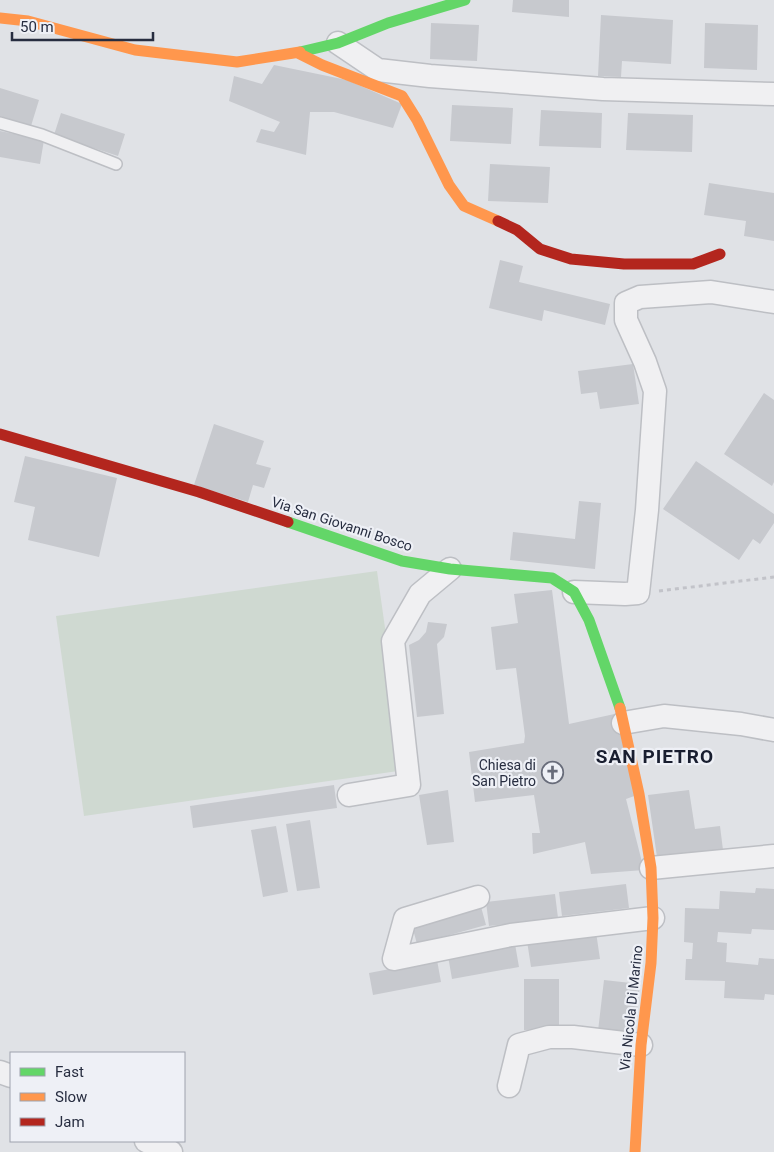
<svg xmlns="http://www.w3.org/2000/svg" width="774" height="1152" font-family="Roboto,sans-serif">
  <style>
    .green { fill: #cfd9d1 }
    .building { fill: #c7c9ce }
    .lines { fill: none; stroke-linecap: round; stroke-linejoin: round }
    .lane-casing { stroke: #bdbfc4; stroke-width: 14 }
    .street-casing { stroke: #bdbfc4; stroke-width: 25 }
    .path { stroke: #c2c3c9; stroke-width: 3; stroke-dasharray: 4 4; stroke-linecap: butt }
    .lane { stroke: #f0f0f2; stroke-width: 11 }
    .street { stroke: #f0f0f2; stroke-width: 22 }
    .fast { stroke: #63d668; stroke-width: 11 }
    .slow { stroke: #ff974d; stroke-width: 11 }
    .jam { stroke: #b3261e; stroke-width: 11 }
    .labels { text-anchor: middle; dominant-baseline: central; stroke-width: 4.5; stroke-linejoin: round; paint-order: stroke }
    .street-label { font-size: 14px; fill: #272d40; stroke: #eef0f6 }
    .poi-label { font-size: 14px; fill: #272d40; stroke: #eef0f6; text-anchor: end }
    .district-label { font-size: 19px; font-weight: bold; letter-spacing: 1px; fill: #191e30; stroke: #eef0f6 }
  </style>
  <rect width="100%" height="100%" fill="#e0e2e6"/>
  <!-- green -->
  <path class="green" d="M377 571 405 770 84 816 56 616Z"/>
  <!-- building -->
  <path class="building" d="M513 0H569V17L512 12Z
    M601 15 673 20 671 64 622 61 621 77 598 76Z
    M431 23 479 25 477 61 430 59Z
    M705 23 758 25 757 70 704 68Z
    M274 65 347 80 402 104 393 128 334 112H310L306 155 256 142 261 129 274 132 280 122 229 101 234 76 262 84Z
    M0 88 39 100 31 126 0 116Z
    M452 105 513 108 511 144 450 141Z
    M541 110 602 113 601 148 539 146Z
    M61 113 125 134 118 156 54 135Z
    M628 113 693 115 692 152 626 150Z
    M0 131 44 140 40 164 0 157Z
    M490 164 550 167 548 203 488 201Z
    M709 183 774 193V241L744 236 746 221 704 215Z
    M500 260 523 266 519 282 610 304 605 325 544 310 542 321 489 308Z
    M633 364 639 404 600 409 597 392 581 394 578 371Z
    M764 393 774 400V482L772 486 724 454Z
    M214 424 264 441 256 464 271 468 264 488 253 485 248 502 194 485Z
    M25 456 117 478 99 557 28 540 35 507 14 502Z
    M696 461 774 514V523L760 544 753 539 739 560 663 509Z
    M579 501 601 503 595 569 510 560 513 532 575 539Z
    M552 590 569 724 619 713 637 795 626 799 644 870 591 874 585 842 533 854 532 833H540L534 795 475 802 469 752 524 743 525 736 516 668 496 670 491 627 518 623 514 594Z
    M428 622 447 624 444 637 437 644 444 714 417 717 409 645 419 640 426 632Z
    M334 785 337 808 193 828 190 806Z
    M448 790 454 842 427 845 419 795Z
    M689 790 695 829 720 826 723 850 657 857 648 795Z
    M310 820 320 888 297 891 286 824Z
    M276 826 288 892 263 897 251 830Z
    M626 884 629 908 562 916 559 892Z
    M756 888 774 889V930L752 929 751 934 718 932 717 942 727 943 726 962 758 965 759 958 774 959V995L765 994 764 1000 724 998 725 981 685 980 686 959H692L693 943 684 942 685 908 719 909 720 891 755 893Z
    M555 894 558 918 489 926 486 902Z
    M480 903 486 925 417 944 411 922Z
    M596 932 600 959 531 967 527 941Z
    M515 944 519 967 452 979 448 956Z
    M437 960 441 982 373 995 369 973Z
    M524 979H559V1029L524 1030Z
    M604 980 640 984 634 1035 598 1031Z"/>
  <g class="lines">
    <defs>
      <path id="lane" d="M0 123 42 135 116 164"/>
      <path id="street" d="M338 43 378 70 430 76 603 89 774 94
        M574 592 625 594 638 593 647 510 655 391 645 362 626 320V303L640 297 711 292 774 302
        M623 723 664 716 741 724 774 730
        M349 795 409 785 393 641 420 594 450 569
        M651 868 774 856
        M478 897 405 919 394 959 511 935 653 918
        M0 1072 11 1076
        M509 1086 519 1045 549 1037H573L641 1045
        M146 1141 171 1152"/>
    </defs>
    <!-- lane casing -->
    <use href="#lane" class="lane-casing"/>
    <!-- street casing -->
    <use href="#street" class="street-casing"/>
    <!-- path -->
    <path class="path" d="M659 591 774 577"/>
    <!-- lane -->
    <use href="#lane" class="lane"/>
    <!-- street -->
    <use href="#street" class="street"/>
    <!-- fast -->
    <path class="fast" d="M300 52 338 43 388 23 465 0
      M288 522 402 561 450 569 552 578 574 592 589 620 620 708"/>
    <!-- slow -->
    <path class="slow" d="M0 18 28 21 135 50 237 62 300 52
      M298 53 322 65 402 96 417 120 449 185 464 206 498 221
      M620 708 639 794 651 868 653 918 651 963 641 1045 635 1152"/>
    <!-- jam -->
    <path class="jam" d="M498 221 517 230 540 249 571 259 624 264H693L720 254
      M0 434 199 492 288 522"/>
  </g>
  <!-- icons -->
  <defs>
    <symbol id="church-ring" viewBox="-11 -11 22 22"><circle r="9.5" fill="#eef0f6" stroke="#686c7a" stroke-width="1.5"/><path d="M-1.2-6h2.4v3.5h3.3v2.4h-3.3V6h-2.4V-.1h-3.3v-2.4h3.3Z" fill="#686c7a"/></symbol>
  </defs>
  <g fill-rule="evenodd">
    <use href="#church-ring" x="540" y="760" width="25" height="25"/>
  </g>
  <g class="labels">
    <!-- street labels -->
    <g class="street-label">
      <text transform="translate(342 524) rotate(18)">Via San Giovanni Bosco</text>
      <text transform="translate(631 1008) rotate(-84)">Via Nicola Di Marino</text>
    </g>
    <!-- poi labels -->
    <g class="poi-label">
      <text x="536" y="765">Chiesa di<tspan x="536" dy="16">San Pietro</tspan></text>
    </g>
    <!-- district labels -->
    <g class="district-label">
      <text x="655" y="756">SAN PIETRO</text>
    </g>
  </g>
  <!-- legend -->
  <rect x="10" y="1052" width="175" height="90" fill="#eef0f6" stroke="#9ea2ad"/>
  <rect x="20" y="1068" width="25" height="8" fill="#63d668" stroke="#9ea2ad"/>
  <text x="55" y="1077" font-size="15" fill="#272d40">Fast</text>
  <rect x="20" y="1093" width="25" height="8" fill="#ff974d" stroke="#9ea2ad"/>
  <text x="55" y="1102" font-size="15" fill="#272d40">Slow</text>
  <rect x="20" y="1118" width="25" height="8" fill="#b3261e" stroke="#9ea2ad"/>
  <text x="55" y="1127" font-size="15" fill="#272d40">Jam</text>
  <!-- scale -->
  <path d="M12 32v8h141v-8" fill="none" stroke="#272d40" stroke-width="2.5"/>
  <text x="20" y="32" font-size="15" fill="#272d40" stroke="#eef0f6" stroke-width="4" paint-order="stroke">50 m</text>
</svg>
